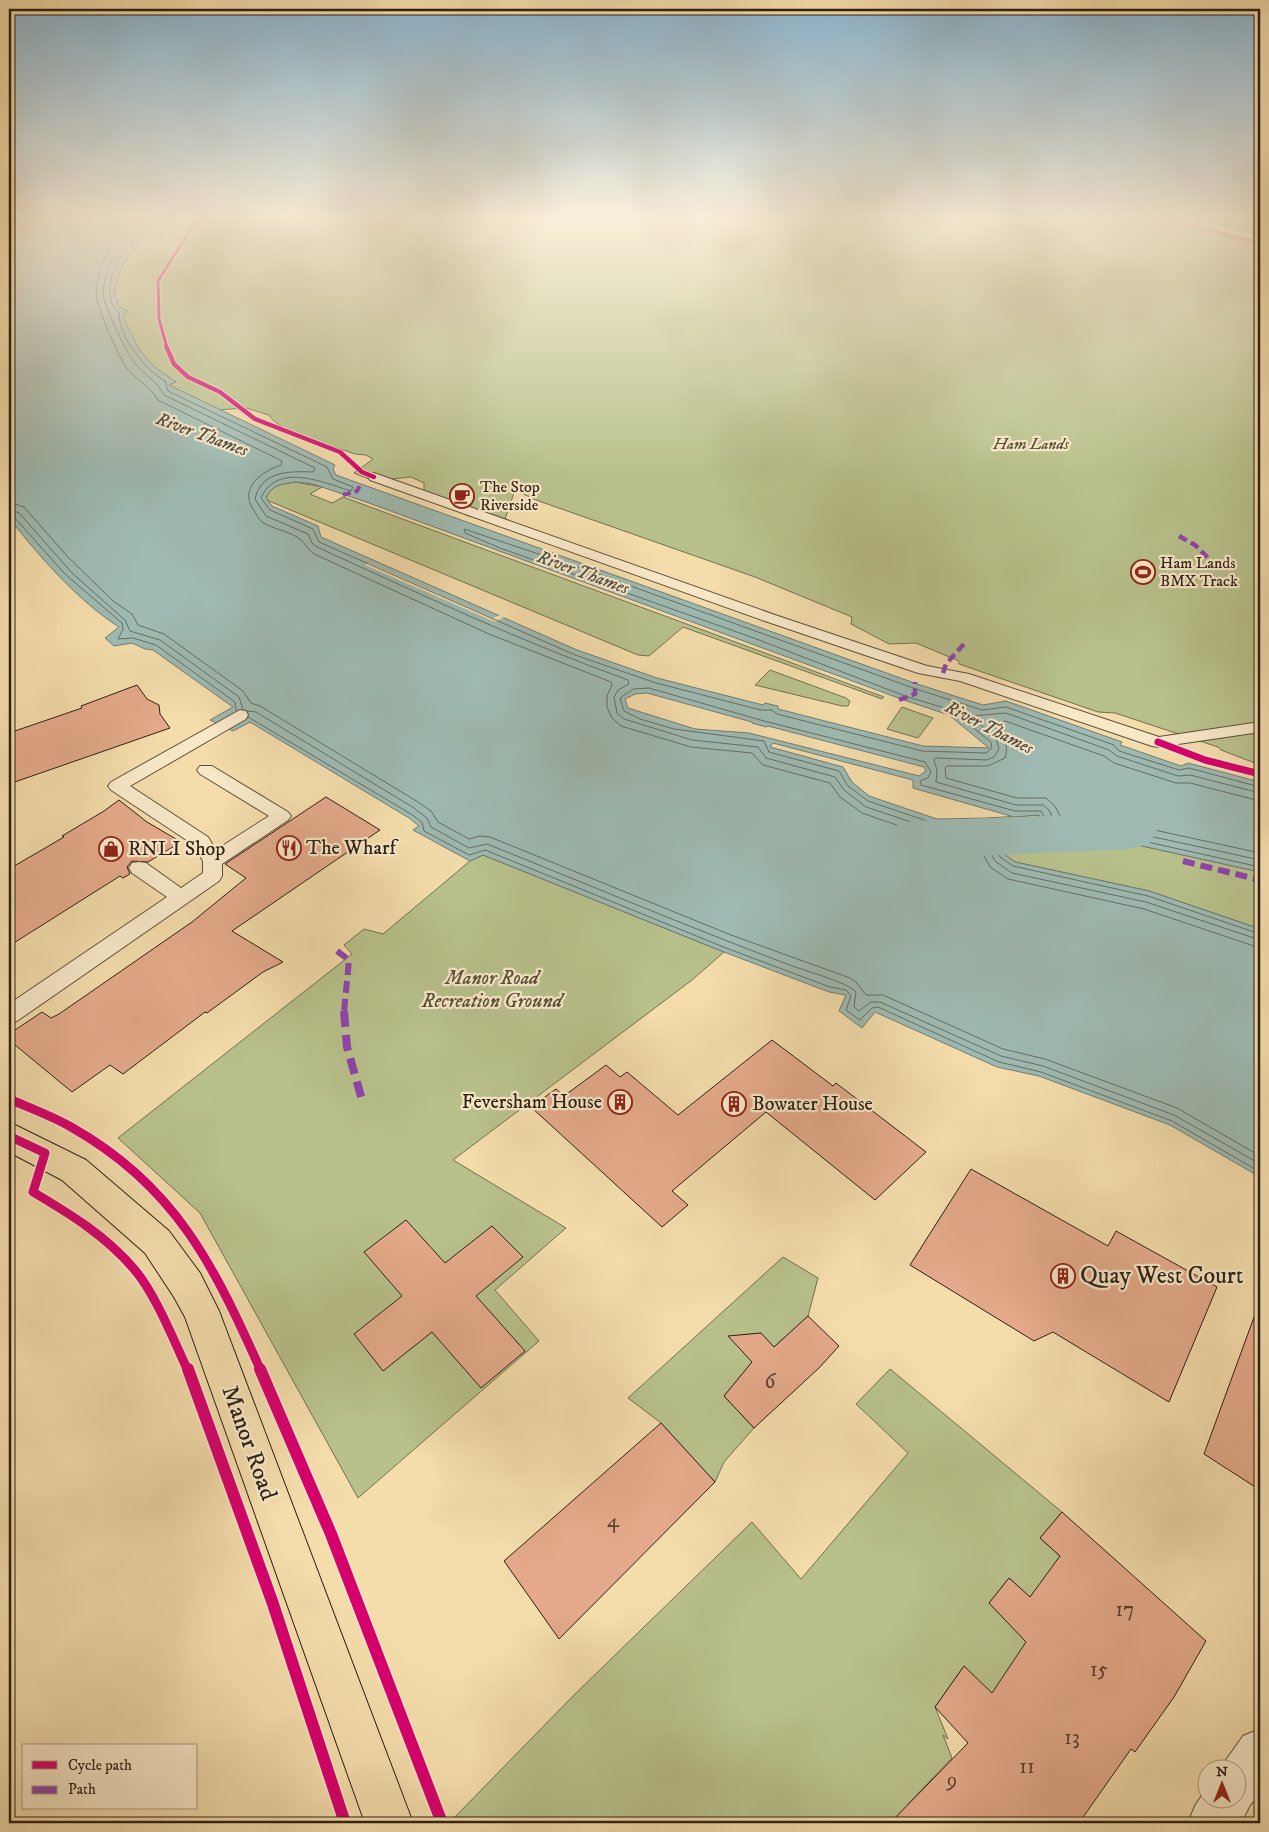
<svg xmlns="http://www.w3.org/2000/svg" width="1269" height="1832" font-family="'IM FELL DW Pica',serif">
  <style>
    .green { fill: #b8c18c; stroke: #727051 }
    .water { fill: #9ebab2; stroke: #717c74; fill-rule: evenodd }
    .pier { fill: #f4dcab }
    .lines { fill: none; stroke-linecap: round; stroke-linejoin: round }
    .shore { stroke: #666d64; stroke-width: 1 }
    .river { fill: #9ebab2; fill-rule: evenodd }
    .building { fill: #e4aa8b; stroke: #2d2016 }
    .service-casing { stroke: #5f4f3b; stroke-width: 2 }
    .minor-casing { stroke: #5f4f3b; stroke-width: 2 }
    .tertiary-casing { stroke: #5f4f3b; stroke-width: 2 }
    .primary-casing { stroke: #2d2016; stroke-width: 2 }
    .service { fill: #f8e8c8; fill-rule: evenodd }
    .minor { fill: #f8e8c8; fill-rule: evenodd }
    .tertiary { fill: #f8e8c8; fill-rule: evenodd }
    .primary { fill: #f4dcab; fill-rule: evenodd }
    .quiet-far4 { stroke: #8e44ad; stroke-width: 2.5; stroke-dasharray: 5.5 2.5; stroke-linecap: butt }
    .quiet-far3 { stroke: #8e44ad; stroke-width: 4; stroke-dasharray: 8 4; stroke-linecap: butt }
    .quiet-far2 { stroke: #8e44ad; stroke-width: 4.5; stroke-dasharray: 9 4.5; stroke-linecap: butt }
    .quiet-far1 { stroke: #8e44ad; stroke-width: 6; stroke-dasharray: 12 6; stroke-linecap: butt }
    .quiet { stroke: #8e44ad; stroke-width: 8; stroke-dasharray: 16 8; stroke-linecap: butt }
    .cycleway-far4-casing { stroke: #f8e8c8; stroke-width: 4.5 }
    .cycleway-far3-casing { stroke: #f8e8c8; stroke-width: 6 }
    .cycleway-far2-casing { stroke: #f8e8c8; stroke-width: 10 }
    .cycleway-far1-casing { stroke: #f8e8c8; stroke-width: 12 }
    .cycleway-casing { stroke: #f8e8c8; stroke-width: 15 }
    .cycleway-far4 { stroke: #d6006c; stroke-width: 3 }
    .cycleway-far3 { stroke: #d6006c; stroke-width: 4.5 }
    .cycleway-far2 { stroke: #d6006c; stroke-width: 7 }
    .cycleway-far1 { stroke: #d6006c; stroke-width: 9 }
    .cycleway { stroke: #d6006c; stroke-width: 12 }
    .labels { text-anchor: middle; dominant-baseline: central; stroke-width: 4.5; stroke-linejoin: round; paint-order: stroke }
    .far-park-label { font-size: 16px; font-style: italic; fill: #575039; stroke: #f8e8c8 }
    .far-poi-label { font-size: 16px; fill: #2d2016; stroke: #f8e8c8; text-anchor: start }
    .far-water-label { font-size: 18px; font-style: italic; fill: #4f4e45; stroke: #f8e8c8 }
    .poi-label { font-size: 20px; fill: #2d2016; stroke: #f8e8c8; text-anchor: start }
    .park-label { font-size: 20px; font-style: italic; fill: #575039; stroke: #f8e8c8 }
    .near-number-label { font-size: 21px; fill: #5b4233 }
    .near-poi-label { font-size: 24px; fill: #2d2016; stroke: #f8e8c8; text-anchor: start }
    .near-street-label { font-size: 24px; fill: #2d2016; stroke: #f8e8c8 }
  </style>
  <rect width="100%" height="100%" fill="#f4dcab"/>
  <filter id="stains"><feTurbulence type="fractalNoise" baseFrequency=".004" numOctaves="4"/><feColorMatrix values="0 0 0 0 .2 0 0 0 0 .09 0 0 0 0 .02 0 0 0 .5 -.17"/></filter>
  <radialGradient id="worn" r=".72"><stop offset=".6" stop-color="#630" stop-opacity="0"/><stop offset="1" stop-color="#630" stop-opacity=".3"/></radialGradient>
  <!-- green -->
  <path class="green" d="M156 216H1145L1260 246V765L1221 750 1218 747 1115 713 1098 712 959 664V661L916 643 889 644 851 624 852 617 755 577 536 500 515 490 505 519 468 516 453 503 424 494V483L411 477 374 481 354 473 373 459 366 455 355 454C334 446 279 433 269 415L246 408 217 410 169 385 175 382C168 377 159 373 153 367 141 356 116 312 114 296 112 279 126 256 139 246L135 240 157 223 153 220Z
    M1186 216H1237L1243 218 1228 222 1260 230V234Z
    M296 482 322 487 310 494 332 503 343 497 884 697 882 699 683 627 649 656 638 655 269 501 266 498C272 484 283 484 296 482Z
    M770 670 846 698 850 701 848 706H842L755 685Z
    M902 707 933 718 918 738 887 729Z
    M1039 815 1052 846 1124 842 1260 872V929L1149 891 1015 862 1004 854 987 818Z
    M483 855 724 952 692 980 453 1160 566 1228 495 1290 539 1341 358 1498 200 1213 118 1138 352 954 344 945 364 929 383 934 470 861Z
    M783 1257 818 1278 808 1316 774 1347 761 1333 743 1335 739 1347 752 1362 724 1396 754 1428 724 1462 715 1482 661 1423 628 1398Z
    M890 1369 1062 1512 1040 1538 1062 1558 1030 1597 1009 1578 989 1603 1027 1642 1016 1721 964 1666 935 1707 948 1739 943 1735 952 1758 909 1803 897 1823H455L453 1819 572 1697 752 1522 801 1579 908 1453 856 1404Z"/>
  <!-- water -->
  <path class="water" d="M19 216H156L153 220 158 223 138 237 135 240 139 241V246C122 258 117 277 114 296L118 299V306L128 311 123 317C140 352 142 360 176 382L169 385 331 463 335 465 333 469 336 475 917 684 983 705 1006 701 1122 742 1120 745 1181 766 1188 763 1260 782V872L1124 842 1052 846 1039 815 1014 817 913 788V780L773 743 770 747 843 767 852 782 869 796 937 819 987 818 1004 854 1015 862 1149 891 1260 929V1177L1170 1125 1039 1076 997 1067 875 1012 862 1028 839 1011 846 995 829 992 724 952 483 855 470 861 413 830 419 826 409 818 250 722 233 731 210 720 233 707 153 650 145 649 132 643 114 646 105 638 119 627C78 601 39 556 9 518V226ZM296 482 313 484 369 503 904 700 949 715 989 748 923 746 778 709V706L765 703 763 705 657 678 577 650 321 537 318 526 272 506 266 498C272 484 283 484 296 482ZM647 693 752 722V723L766 727 768 726 924 767 926 771 919 776 749 733 695 729 628 708 625 699 635 694Z"/>
  <!-- pier -->
  <path class="pier" d="M369 563 493 618 500 615 504 617 495 622 365 565Z"/>
  <g class="lines">
    <!-- shore -->
    <path class="shore" d="M135 216C130 220 124 223 120 228 110 243 92 282 97 300 101 316 116 350 124 364 133 379 150 385 158 400L282 461 281 465C262 471 239 488 253 509 256 513 258 519 262 522 274 530 291 531 301 540 306 544 308 550 314 554L489 634 611 682 612 685 607 696V707L612 718 621 726 691 747 752 753 763 765 830 783 840 797 862 813 934 838 974 837 990 867 1008 879 1144 909 1260 948
      M143 216 142 220 127 232C124 248 110 260 106 276 104 282 102 294 104 299 107 311 126 352 134 362 143 374 157 381 164 395L315 468 313 472C289 471 261 471 255 499L266 516 308 534 312 543 317 547C420 594 522 642 628 680L629 684 618 690 614 697 617 713 624 719 692 740 758 747 766 758 835 777 844 790 866 807 935 830H979L995 861 1012 873 1146 902 1260 940
      M149 216 148 223 134 234 132 245C115 258 99 297 119 313 119 338 145 369 165 381L168 391 327 467 333 479 353 487 351 491C322 482 277 462 261 498L270 510 313 529 319 542 575 655 656 683 761 710H772L777 714 922 751 986 753 992 748 991 742 951 710 905 696 751 637 500 548 465 533 464 529 592 572 916 689 982 710 1006 707 1114 745 1119 751 1179 770 1189 768 1260 787
      M9 502 24 507 66 555 113 601 132 614 138 625 164 634 243 691 251 703 260 706 418 802 431 811 438 822 469 839 480 836 490 837 731 935 850 978 856 982 866 995H883L1003 1049 1045 1059 1177 1108 1260 1156
      M9 509 19 513 73 574 125 620 130 631 160 640 239 697 243 709
      M9 516 14 517 65 574 122 623 123 629 118 639 133 638 156 645 235 702 236 711
      M247 711 256 712 414 808 427 818 431 827 469 848 487 844C587 884 686 926 787 964 802 970 847 982 856 992L854 1007 859 1011 871 1002H880L1001 1056 1043 1066 1174 1115 1260 1164
      M248 717 411 814 422 822 424 831 469 855 485 850 726 948 830 987 846 990 851 996 846 1010 860 1020 872 1008 878 1007 999 1062 1041 1072 1172 1121 1260 1172
      M1260 793 1190 775 1178 776 1117 756 1109 750 1006 713 971 716 996 739 999 749 994 757 987 760 936 758 934 760 937 770 936 782 1016 805H1043L1049 810 1060 834 1126 831 1260 860
      M1260 801 1190 783H1176L1114 763 1104 756 1005 721 992 724C1001 736 1010 742 1005 758L988 766H947L945 768 946 778 1017 798H1046L1055 806 1065 826 1127 824 1260 853
      M1260 867 1125 837 1056 840 1041 811H1015L921 785 920 781 928 778 931 772 925 762 764 721 649 688 633 689 620 698 624 711 640 719 674 729 764 741 769 752 839 771 848 786 868 801 936 824 983 823 1000 857 1013 866 1148 896 1260 934"/>
    <!-- river -->
    <path class="river" d="M1129 813 1149 818 1157 831 1149 844 1129 849 912 859 892 853 884 840 892 827 912 821Z"/>
  </g>
  <!-- building -->
  <path class="building" d="M137 685 147 699 159 705 160 714 170 728 9 784V733L82 708 81 706Z
    M326 797 380 830 232 931 283 962 263 972 207 1013 205 1012 123 1074 110 1065 72 1092 9 1040V1034L42 1012 51 1018 59 1014 192 922 246 878 225 864Z
    M119 800 147 822 181 842 148 862 132 861 127 867 130 874 123 878 120 876 9 946V869L64 837 62 836 104 811Z
    M772 1040 833 1086 836 1083 926 1152 875 1200 766 1112 672 1191 688 1205 662 1227 531 1107 556 1089 564 1096 606 1065 620 1077 627 1072 678 1115Z
    M971 1169 1108 1246 1116 1231 1217 1287 1169 1402 1053 1332 1034 1341 910 1265Z
    M406 1220 445 1263 492 1226 523 1257 476 1296 525 1351 481 1388 432 1332 383 1371 354 1334 402 1296 364 1252Z
    M1257 1309 1260 1310V1490L1204 1454Z
    M808 1316 839 1346 819 1368 754 1428 724 1396 752 1362 728 1336 761 1333 774 1347Z
    M661 1423 715 1482 559 1639 504 1561Z
    M1062 1512 1206 1641 1174 1697 1135 1752 1131 1749 1079 1823H890L968 1743 935 1707 964 1666 992 1693 1026 1642 989 1603 1009 1578 1030 1597 1060 1556 1040 1538Z"/>
  <g class="lines">
    <defs>
      <path id="service" d="M374 473 775 615 927 666 969 674 1159 737 1260 722V732L1158 747 1152 746 960 681 918 673 765 621 370 480 368 477Z
        M240 710 246 711 248 715 246 719 130 786 208 837 216 850 269 816 200 774 197 770 200 766H212L288 812 291 816 288 820 222 864V876L219 881 17 1021 9 1023V1004L167 897 132 873 129 868 132 863 139 862 146 863 181 888 203 873V861L194 845 111 790 108 786 111 782Z"/>
      <path id="minor" d="M1260 1729V1794L1250 1805 1241 1823H1188L1195 1806 1206 1789V1800H1236V1770H1219L1243 1736Z"/>
      <path id="tertiary" d="M1166 216H1185L1260 235V241Z"/>
      <path id="primary" d="M9 1122 86 1160 169 1231 200 1273 219 1311 413 1823H365L185 1317 174 1297 145 1253 62 1180 9 1152Z"/>
    </defs>
    <!-- service casing -->
    <use href="#service" class="service-casing"/>
    <!-- minor casing -->
    <use href="#minor" class="minor-casing"/>
    <!-- tertiary casing -->
    <use href="#tertiary" class="tertiary-casing"/>
    <!-- primary casing -->
    <use href="#primary" class="primary-casing"/>
    <!-- service -->
    <use href="#service" class="service"/>
    <!-- minor -->
    <use href="#minor" class="minor"/>
    <!-- tertiary -->
    <use href="#tertiary" class="tertiary"/>
    <!-- primary -->
    <use href="#primary" class="primary"/>
    <!-- quiet-far4 -->
    <path class="quiet-far4" d="M783 216 785 218"/>
    <!-- quiet-far3 -->
    <path class="quiet-far3" d="M343 495 357 491 361 484"/>
    <!-- quiet-far2 -->
    <path class="quiet-far2" d="M1179 536 1195 545 1215 565
      M943 673 946 664 965 643
      M899 700 915 694V682"/>
    <!-- quiet-far1 -->
    <path class="quiet-far1" d="M1183 861 1260 880
      M337 951 349 960 344 1012"/>
    <!-- quiet -->
    <path class="quiet" d="M344 1011 347 1047 362 1100"/>
    <defs>
      <path id="cycleway-far4" d="M1155 216 1260 243
        M167 348 159 319 158 281 199 216"/>
      <path id="cycleway-far3" d="M166 346 174 364 188 377 220 392 255 419 340 452 362 472 374 477"/>
      <path id="cycleway-far2" d="M1158 742 1205 760 1260 774"/>
      <path id="cycleway-far1" d="M9 1099C30 1108 52 1116 71 1127 176 1186 214 1266 261 1371
        M9 1136 45 1153 33 1192C70 1214 105 1235 134 1269 155 1293 174 1341 188 1371"/>
      <path id="cycleway" d="M188 1369 272 1601 345 1823
        M260 1369 331 1534 442 1823"/>
    </defs>
    <!-- cycleway-far4 casing -->
    <use href="#cycleway-far4" class="cycleway-far4-casing"/>
    <!-- cycleway-far3 casing -->
    <use href="#cycleway-far3" class="cycleway-far3-casing"/>
    <!-- cycleway-far2 casing -->
    <use href="#cycleway-far2" class="cycleway-far2-casing"/>
    <!-- cycleway-far1 casing -->
    <use href="#cycleway-far1" class="cycleway-far1-casing"/>
    <!-- cycleway casing -->
    <use href="#cycleway" class="cycleway-casing"/>
    <!-- cycleway-far4 -->
    <use href="#cycleway-far4" class="cycleway-far4"/>
    <!-- cycleway-far3 -->
    <use href="#cycleway-far3" class="cycleway-far3"/>
    <!-- cycleway-far2 -->
    <use href="#cycleway-far2" class="cycleway-far2"/>
    <!-- cycleway-far1 -->
    <use href="#cycleway-far1" class="cycleway-far1"/>
    <!-- cycleway -->
    <use href="#cycleway" class="cycleway"/>
  </g>
  <!-- sky -->
  <linearGradient id="sky" x2="0" y2="1"><stop stop-color="#8ab6d2"/><stop offset="0.46" stop-color="#faefd9"/><stop offset="1" stop-color="#faefd9" stop-opacity="0"/></linearGradient>
  <rect width="1269" height="473" fill="url(#sky)"/>
  <!-- icons -->
  <defs>
    <symbol id="cafe-ring" viewBox="-11 -11 22 22"><circle r="9.5" fill="#f8e8c8" stroke="#8f2418" stroke-width="1.5"/><path d="M-5.5-4.5H6V0H3Q3 3.5 0 3.5H-2.5Q-5.5 3.5-5.5 0ZM3-3.2v2h1.7v-2ZM-6 4.5H4V6H-6Z" fill="#8f2418"/></symbol>
    <symbol id="stadium-ring" viewBox="-11 -11 22 22"><circle r="9.5" fill="#f8e8c8" stroke="#8f2418" stroke-width="1.5"/><path d="M0-5a6.5 5 0 1 0 0 10a6.5 5 0 1 0 0-10ZM-3.5-1.8h7v3.6h-7Z" fill="#8f2418"/></symbol>
    <symbol id="restaurant-ring" viewBox="-11 -11 22 22"><circle r="9.5" fill="#f8e8c8" stroke="#8f2418" stroke-width="1.5"/><path d="M-5-6h1v4h1v-4h1v4h1v-4h1v5L-1.5 .5V6h-2V.5L-5-1ZM5-6V6H3V1.5H1.5Q1.5-4 5-6Z" fill="#8f2418"/></symbol>
    <symbol id="shop-ring" viewBox="-11 -11 22 22"><circle r="9.5" fill="#f8e8c8" stroke="#8f2418" stroke-width="1.5"/><path d="M-5-2.5h2.3a2.7 3.5 0 0 1 5.4 0H5L5.5 6h-11ZM-1.5-2.5h3a1.5 2.3 0 0 0-3 0Z" fill="#8f2418"/></symbol>
    <symbol id="building-ring" viewBox="-11 -11 22 22"><circle r="9.5" fill="#f8e8c8" stroke="#8f2418" stroke-width="1.5"/><path d="M-4-6H4V6H1V3H-1V6H-4ZM-2.5-4.3h1.7v1.8h-1.7ZM.8-4.3h1.7v1.8H.8ZM-2.5-1h1.7V.8h-1.7ZM.8-1h1.7V.8H.8Z" fill="#8f2418"/></symbol>
  </defs>
  <g fill-rule="evenodd">
    <use href="#cafe-ring" x="448" y="482" width="28" height="28"/>
    <use href="#stadium-ring" x="1129" y="558" width="28" height="28"/>
    <use href="#restaurant-ring" x="275" y="834" width="28" height="28"/>
    <use href="#shop-ring" x="97" y="835" width="28" height="28"/>
    <use href="#building-ring" x="606" y="1088" width="28" height="28"/>
    <use href="#building-ring" x="720" y="1090" width="28" height="28"/>
    <use href="#building-ring" x="1049" y="1262" width="28" height="28"/>
  </g>
  <g class="labels">
    <!-- far-park labels -->
    <g class="far-park-label">
      <text x="1031" y="444">Ham Lands</text>
    </g>
    <!-- far-poi labels -->
    <g class="far-poi-label">
      <text x="480" y="487">The Stop<tspan x="480" dy="18">Riverside</tspan></text>
      <text x="1160" y="563">Ham Lands<tspan x="1160" dy="18">BMX Track</tspan></text>
    </g>
    <!-- far-water labels -->
    <g class="far-water-label">
      <text transform="translate(202 435) rotate(20)">River Thames</text>
      <text transform="translate(583 573) rotate(20)">River Thames</text>
      <text transform="translate(989 728) rotate(27)">River Thames</text>
    </g>
    <!-- poi labels -->
    <g class="poi-label">
      <text x="306" y="848">The Wharf</text>
      <text x="128" y="849">RNLI Shop</text>
      <text x="602" y="1102" text-anchor="end">Feversham House</text>
      <text x="752" y="1104">Bowater House</text>
    </g>
    <!-- park labels -->
    <g class="park-label">
      <text x="492" y="978">Manor Road<tspan x="492" dy="23">Recreation Ground</tspan></text>
    </g>
    <!-- near-number labels -->
    <g class="near-number-label">
      <text x="770" y="1382">6</text>
      <text x="613" y="1521">4</text>
      <text x="1125" y="1610">17</text>
      <text x="1099" y="1670">15</text>
      <text x="1072" y="1738">13</text>
      <text x="1027" y="1767">11</text>
      <text x="952" y="1781">9</text>
    </g>
    <!-- near-poi labels -->
    <g class="near-poi-label">
      <text x="1080" y="1276">Quay West Court</text>
    </g>
    <!-- near-street labels -->
    <g class="near-street-label">
      <text transform="translate(249 1443) rotate(70)">Manor Road</text>
    </g>
  </g>
  <!-- margin -->
  <rect width="1269" height="1832" fill="none" stroke="#f4dcab" stroke-width="30"/>
  <rect x="10" y="10" width="1249" height="1812" fill="none" stroke="#2d2016" stroke-width="2.5"/>
  <rect x="15" y="15" width="1239" height="1802" fill="none" stroke="#2d2016"/>
  <!-- legend -->
  <rect x="22" y="1744" width="175" height="65" fill="#f8e8c8" stroke="#a79881"/>
  <rect x="32" y="1761" width="25" height="8" fill="#d6006c" stroke="#a79881"/>
  <text x="68" y="1770" font-size="15" fill="#2d2016">Cycle path</text>
  <rect x="32" y="1786" width="25" height="8" fill="#8e44ad" stroke="#a79881"/>
  <text x="68" y="1794" font-size="15" fill="#2d2016">Path</text>
  <!-- north arrow -->
  <g transform="translate(1222 1784)"><circle r="24" fill="#f8e8c8" stroke="#a79881"/>
  <path d="M0-4L9 19L0 12L-9 19Z" fill="#8f2418"/>
  <text y="-8" font-size="14" font-weight="bold" text-anchor="middle" fill="#2d2016">N</text>
  </g>
  <rect width="100%" height="100%" filter="url(#stains)"/>
  <rect width="100%" height="100%" fill="url(#worn)"/>
</svg>
